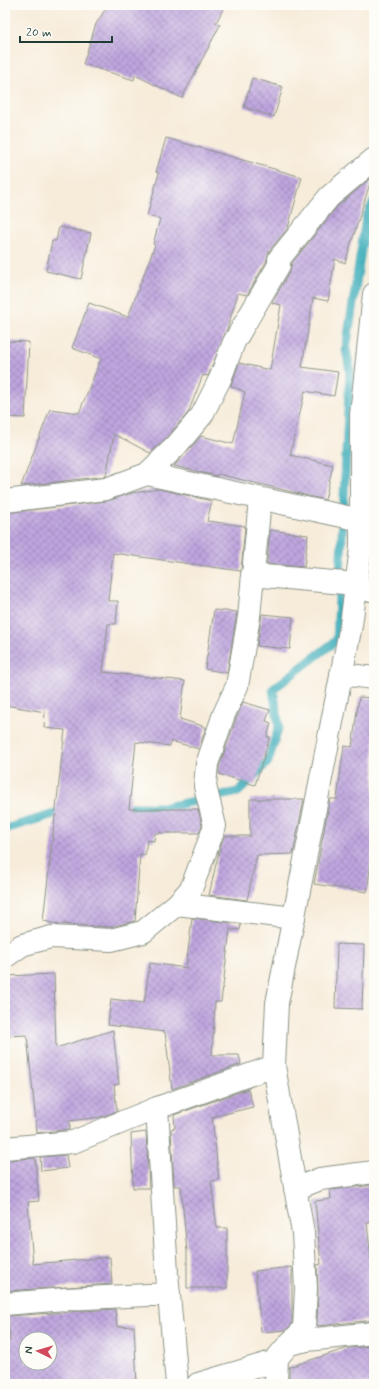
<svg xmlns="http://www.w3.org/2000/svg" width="379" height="1389" font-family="Mynerve,sans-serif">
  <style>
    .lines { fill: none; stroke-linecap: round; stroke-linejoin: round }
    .stream { stroke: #3faebb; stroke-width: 9 }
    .building { fill: url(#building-cross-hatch); fill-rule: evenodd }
    .minor-casing { stroke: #8b9487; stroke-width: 24 }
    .minor { stroke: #fff; stroke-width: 22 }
  </style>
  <defs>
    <pattern id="building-cross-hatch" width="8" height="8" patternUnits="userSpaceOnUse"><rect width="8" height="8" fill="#bfa6df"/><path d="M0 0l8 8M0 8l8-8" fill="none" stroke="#9b88b6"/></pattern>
  </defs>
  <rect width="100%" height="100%" fill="#fdfcf7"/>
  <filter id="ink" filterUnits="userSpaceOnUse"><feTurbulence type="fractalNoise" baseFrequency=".025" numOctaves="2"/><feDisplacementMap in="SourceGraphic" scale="8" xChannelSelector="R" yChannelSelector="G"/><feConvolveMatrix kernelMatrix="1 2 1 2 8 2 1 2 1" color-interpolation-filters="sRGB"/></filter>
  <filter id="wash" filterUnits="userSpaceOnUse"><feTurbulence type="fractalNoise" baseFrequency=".012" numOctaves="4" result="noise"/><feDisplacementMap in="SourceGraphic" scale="16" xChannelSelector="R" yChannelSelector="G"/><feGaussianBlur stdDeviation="0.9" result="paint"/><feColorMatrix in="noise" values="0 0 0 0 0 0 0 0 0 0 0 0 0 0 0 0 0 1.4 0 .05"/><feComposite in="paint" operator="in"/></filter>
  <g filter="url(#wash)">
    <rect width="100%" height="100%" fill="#f7ecda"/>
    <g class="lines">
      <!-- stream -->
      <path class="stream" d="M117 807H166L238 792 268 762 279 726 273 689 337 640 350 371 346 349 366 218 374 201
        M5 829 67 810"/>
    </g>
    <g id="blocks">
      <!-- building -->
      <path class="building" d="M108 5H225L216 23 220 25 182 98 135 75 134 80 83 64 96 24Z
        M252 78 283 87 274 117 244 107Z
        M166 138 302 177 288 228 269 251 266 262 247 295 238 293 227 329 209 374 207 376 203 375 188 413 167 437 150 453 114 434 106 476 21 486 50 409 79 413 101 359 72 348 89 303 128 317 155 245 153 244 160 219 147 216 159 173 156 172Z
        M372 177 345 263 335 259 328 301 313 298 302 367 338 372 334 396 305 391 290 455 333 465 325 500 218 474 217 476 174 466 201 436 233 444 245 392 231 386 239 363 270 370 281 305 272 303 290 271 292 263 338 206Z
        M59 227 91 233 81 279 46 271 52 241H56Z
        M5 341 29 342 25 418 5 417Z
        M159 489 212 501 207 521 245 526 241 571 113 553 108 601H118L116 624H108L103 672 185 681 180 719 206 727 199 749 171 741 170 746 136 742 129 809H198L202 825 199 833H155L154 841 147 840 145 855 140 854 135 921 110 927 49 923V922L43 921 65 730 44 728 45 712 5 705V513L107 501 132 493Z
        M270 530 308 535 304 567 267 564Z
        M214 610 237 612 227 673 205 669Z
        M262 614 293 617 290 649 257 646Z
        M359 697 374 698V840L367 892 314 884 330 799H337L344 746 352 747Z
        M243 702 270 710 266 721 271 723 267 737H270L255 785 219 774V767L236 719Z
        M250 799H304L293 854 257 855 247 900 209 895 219 851 224 836H250Z
        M192 918 241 924 240 930 230 929 221 1002H215L212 1055H239L241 1064 172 1089 165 1032 108 1025 111 999 144 1003 150 963 186 968Z
        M337 944 364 945 362 1009 335 1008Z
        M54 974 56 1048 113 1030 119 1084 114 1085 117 1111 101 1117 69 1121 70 1129 37 1133 27 1035 5 1036V976Z
        M248 1089 253 1107 212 1117 219 1180 211 1181 217 1228H227V1288H187V1252L181 1186H174L171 1129 175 1128 174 1115Z
        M146 1132 149 1188H133L131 1134Z
        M66 1155 68 1168 41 1171 40 1157Z
        M35 1158 39 1201 28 1202 33 1264 110 1257 112 1284 6 1291 5 1160Z
        M374 1185V1222L367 1223 374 1285V1320L317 1326 318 1289 317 1265 321 1264 315 1201 331 1199 330 1190Z
        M292 1267V1324L286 1330 261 1332 255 1271Z
        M115 1309 117 1327 134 1326 137 1384H5V1340L10 1341 8 1316ZM26 1339H50V1363H26Z
        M374 1346V1384H289V1367L348 1348Z"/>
    </g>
  </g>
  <g filter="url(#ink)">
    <use href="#blocks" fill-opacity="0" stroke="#8b9487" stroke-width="1"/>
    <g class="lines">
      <defs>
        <path id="minor" d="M147 474 361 520
          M5 501 106 489 147 474 176 446 202 415 220 379 234 342 279 265V259L329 197 374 159
          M252 575 356 584
          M355 590H374
          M341 674 374 678
          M177 904 191 889 215 826 205 786 207 764 224 714 237 686 249 617 260 499
          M5 957 22 945 51 937 111 940 143 932 177 904 294 918
          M157 1108 167 1273 177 1384
          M5 1148 73 1142 157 1108 274 1066
          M295 1189 320 1179 374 1172
          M5 1304 65 1299 169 1294
          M289 1344 304 1329 306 1288 303 1233 274 1066 277 1003 351 625 361 548V415L374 294
          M198 1384 272 1362 277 1358
          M276 1384 277 1358 289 1344 307 1340 374 1333"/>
      </defs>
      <!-- minor casing -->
      <use href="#minor" class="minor-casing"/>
      <!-- minor -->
      <use href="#minor" class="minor"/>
    </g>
  </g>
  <!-- margin -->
  <rect width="379" height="1389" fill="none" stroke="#fdfcf7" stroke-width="20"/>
  <!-- north arrow -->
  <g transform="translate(38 1351) rotate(275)"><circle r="19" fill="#fdfcf7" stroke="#a4b0a9"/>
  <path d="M0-3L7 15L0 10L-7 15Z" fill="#d1495b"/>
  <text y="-6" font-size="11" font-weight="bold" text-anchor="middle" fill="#1f3d34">N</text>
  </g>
  <!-- scale -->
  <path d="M20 36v6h92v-6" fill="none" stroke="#1f3d34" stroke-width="2"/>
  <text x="26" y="36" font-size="12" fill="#1f3d34" stroke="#fdfcf7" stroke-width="3" paint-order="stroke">20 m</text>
</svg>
